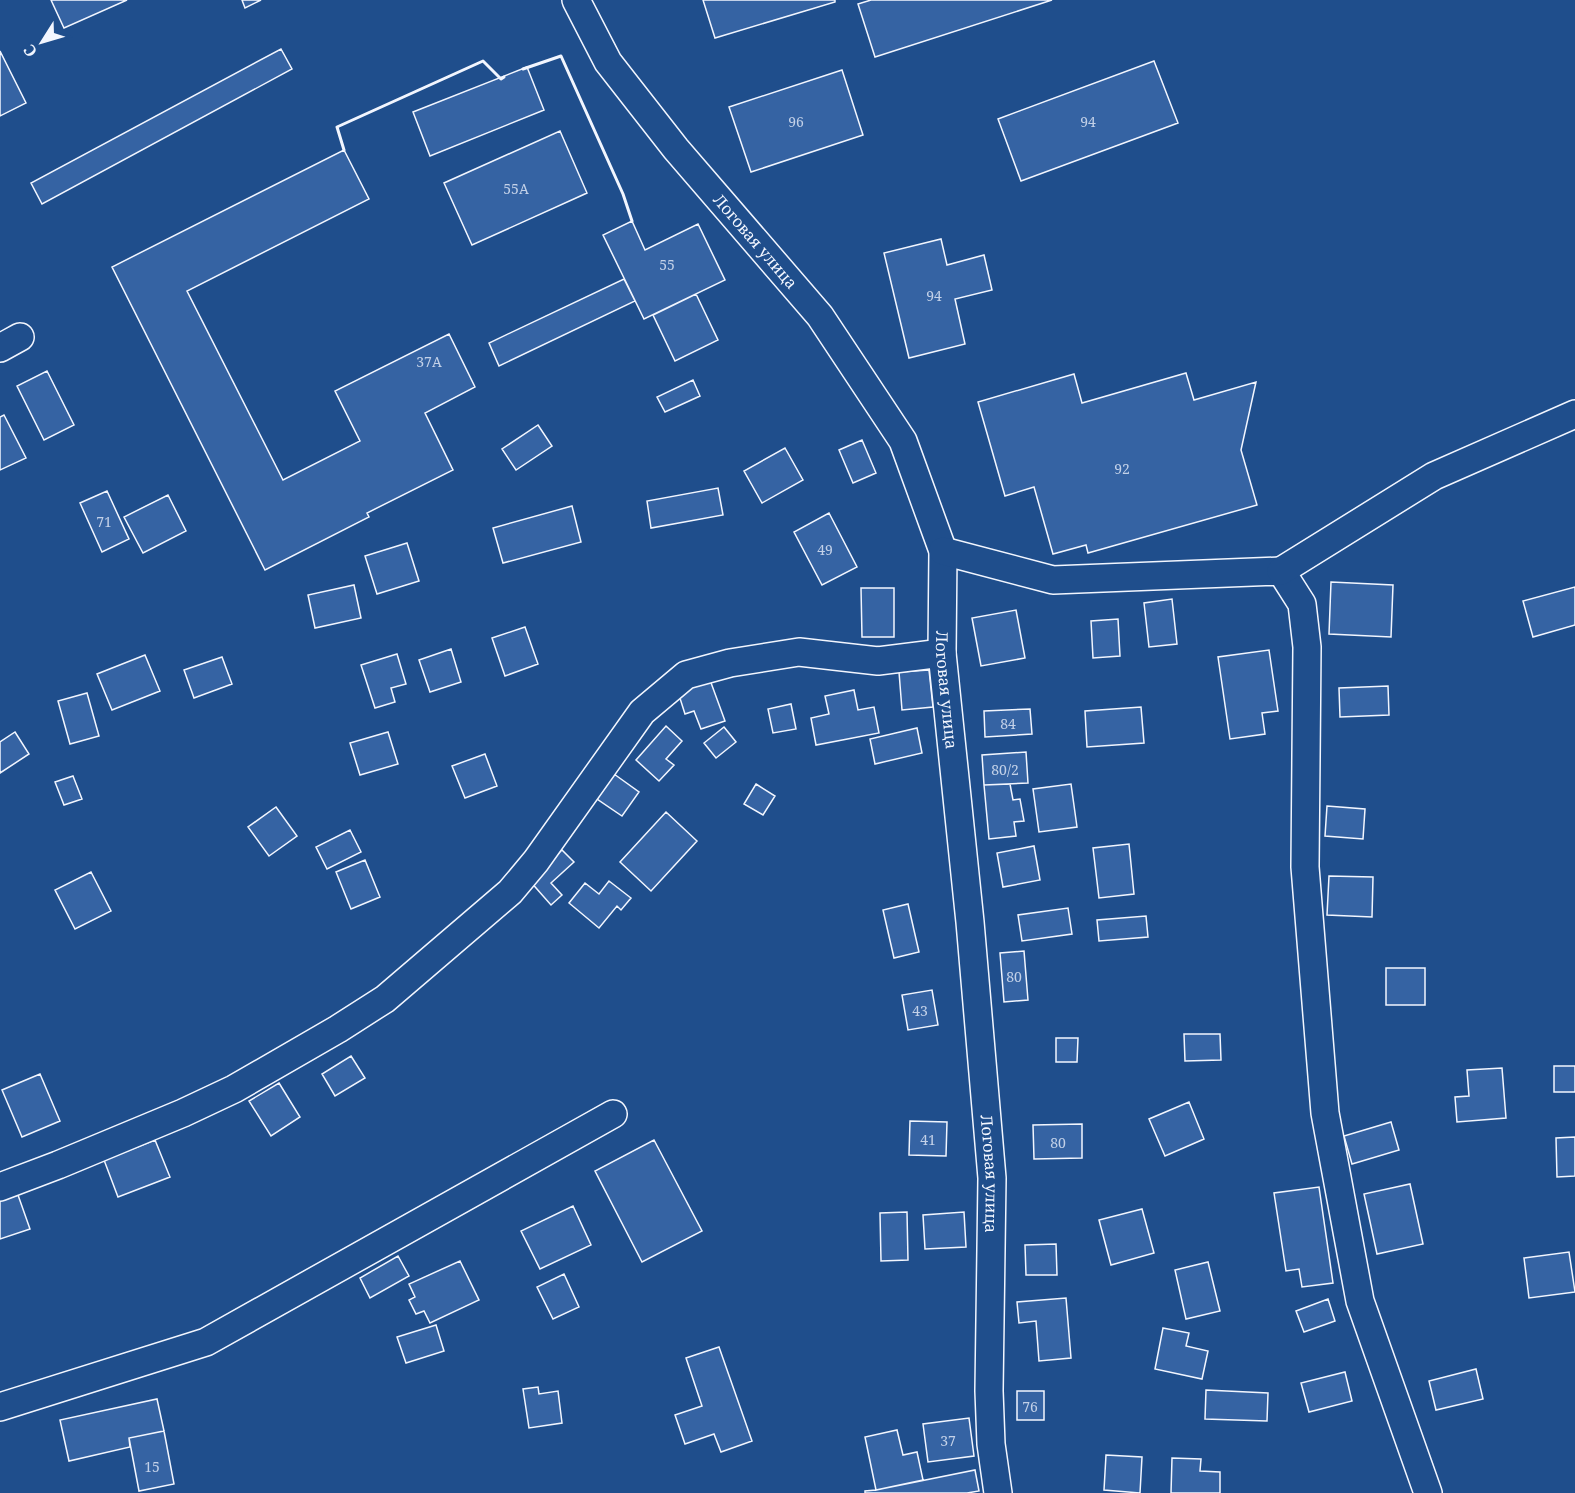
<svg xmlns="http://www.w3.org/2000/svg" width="1575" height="1493" font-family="'Noto Serif',serif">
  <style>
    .building { fill: #3563a3; stroke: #f2f6ff; stroke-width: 1.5 }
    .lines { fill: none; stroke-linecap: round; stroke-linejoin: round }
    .minor-casing { stroke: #f2f6ff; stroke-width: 30 }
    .minor { stroke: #1f4e8c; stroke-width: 27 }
    .wall { stroke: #f2f6ff; stroke-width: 3 }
    .labels { text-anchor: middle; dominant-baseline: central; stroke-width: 4.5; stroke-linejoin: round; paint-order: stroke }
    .number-label { font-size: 14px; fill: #c3d1e8 }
    .street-label { font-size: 16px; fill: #f2f6ff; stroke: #1f4e8c }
  </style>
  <rect width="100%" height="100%" fill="#1f4e8c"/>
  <!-- building -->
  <path class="building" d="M51 0H127L64 28Z
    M242 0H261L245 8Z
    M703 0H835V2L715 38Z
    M871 0H1052L875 57 858 4Z
    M281 49 292 69 42 204 31 183Z
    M0 51 26 103 0 116Z
    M1154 61 1178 123 1021 181 998 119Z
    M527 67 544 110 430 156 413 112Z
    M842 70 863 135 751 172 729 107Z
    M560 131 587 193 472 245 444 183Z
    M344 150 369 199 187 291 283 480 360 441 335 391 449 334 475 387 425 413 453 470 367 513 369 517 265 570 112 267Z
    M632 221 645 250 698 224 725 280 644 319 603 235Z
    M941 239 947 265 984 255 992 290 955 299 965 344 909 358 884 253Z
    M624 279 635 301 499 366 489 343Z
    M696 294 718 340 675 361 653 315Z
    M47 371 74 425 44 440 17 386Z
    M1186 373 1194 400 1256 382 1241 450 1257 505 1088 553 1086 545 1053 554 1034 487 1005 496 978 402 1074 374 1082 403Z
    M693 380 700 396 665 412 657 397Z
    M4 415 26 458 0 470V417Z
    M538 425 552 446 516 470 502 449Z
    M862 440 876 473 853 483 839 450Z
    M785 448 803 480 762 503 744 471Z
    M718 488 723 515 651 528 647 501Z
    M107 491 129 539 102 552 80 503Z
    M168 495 186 531 143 553 124 517Z
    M572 506 581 542 503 563 493 528Z
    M829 513 857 567 822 585 794 532Z
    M407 543 419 581 377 594 365 556Z
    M1331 582 1393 585 1391 637 1329 634Z
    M354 585 361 618 315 628 308 595Z
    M1575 587V625L1533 637 1523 601Z
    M861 588H894V637H862Z
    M1172 599 1177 644 1149 647 1144 603Z
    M1016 610 1025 658 981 666 972 618Z
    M1118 619 1120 656 1093 658 1091 621Z
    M525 627 538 664 505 676 492 638Z
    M451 649 461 682 430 692 419 660Z
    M1269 650 1278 711 1262 713 1265 734 1230 739 1218 657Z
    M397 654 406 684 391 688 395 702 375 708 361 665Z
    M145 655 160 691 112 710 97 674Z
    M222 657 232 684 194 698 184 670Z
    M929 670 933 707 902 710 899 672Z
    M710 680 725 721 701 729 694 711 685 714 678 692Z
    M1388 686 1389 715 1340 717 1339 688Z
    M854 690 858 710 874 707 879 733 816 745 811 718 829 714 825 696Z
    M87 693 99 736 70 744 58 701Z
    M791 704 796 729 773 733 768 709Z
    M1141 707 1144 743 1087 747 1085 711Z
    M1030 709 1032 734 985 737 984 711Z
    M666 726 682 741 666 759 674 765 659 781 636 760Z
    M724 727 736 742 716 758 704 743Z
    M917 728 922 753 875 764 870 739Z
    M15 732 29 754 0 773V742Z
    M388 732 398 764 360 775 350 743Z
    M1026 752 1028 783 984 785 982 755Z
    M485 754 497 786 465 798 452 766Z
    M614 774 639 792 622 816 597 799Z
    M73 776 82 799 64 805 55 782Z
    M756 784 775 796 763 815 744 804Z
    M1010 784 1013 800 1020 799 1024 821 1014 822 1016 836 989 839 984 785Z
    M1071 784 1077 827 1039 832 1033 789Z
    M1327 806 1365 809 1363 839 1325 836Z
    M276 807 297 836 269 856 248 827Z
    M666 812 697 841 651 891 620 862Z
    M350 830 361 852 327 869 316 847Z
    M1129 844 1134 894 1099 898 1093 848Z
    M1034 846 1040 880 1003 887 997 853Z
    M562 850 574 862 551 883 562 895 551 905 529 880Z
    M365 860 380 897 351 909 336 872Z
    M91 872 111 911 75 929 55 890Z
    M1329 876 1373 877 1372 917 1327 915Z
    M609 881 631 898 621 910 617 906 599 928 569 903 585 883 599 894Z
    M908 904 919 952 894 958 883 910Z
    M1068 908 1072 934 1022 941 1018 915Z
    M1146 916 1148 937 1099 941 1097 920Z
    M1024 951 1028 1000 1004 1002 1000 953Z
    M1386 968H1425V1005H1386Z
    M932 990 938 1025 908 1030 902 995Z
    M1184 1034H1220L1221 1060 1185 1061Z
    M1056 1038H1078L1077 1062H1056Z
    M351 1056 365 1078 335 1096 322 1074Z
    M1554 1066H1575V1092H1554Z
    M1502 1068 1506 1118 1457 1122 1455 1097 1469 1096 1467 1070Z
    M40 1074 60 1121 22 1137 2 1090Z
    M279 1083 300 1117 271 1136 249 1101Z
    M1189 1102 1204 1139 1165 1156 1149 1119Z
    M910 1121 947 1122 946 1156 909 1155Z
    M1391 1122 1399 1150 1352 1164 1344 1136Z
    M1082 1124V1158L1034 1159 1033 1125Z
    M1575 1137V1176L1557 1177 1556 1138Z
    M155 1140 170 1177 118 1197 104 1160Z
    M654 1140 702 1231 642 1262 595 1171Z
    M1410 1184 1423 1244 1377 1254 1364 1194Z
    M1319 1187 1333 1283 1302 1287 1299 1269 1286 1271 1274 1193Z
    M18 1195 30 1229 0 1239V1201Z
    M573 1206 591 1245 540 1269 521 1231Z
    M1142 1209 1154 1253 1111 1265 1099 1220Z
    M907 1212 908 1260 881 1261 880 1213Z
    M964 1212 966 1247 925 1249 923 1215Z
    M1056 1244 1057 1275H1026L1025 1245Z
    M1569 1252 1575 1292 1529 1298 1524 1258Z
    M398 1256 409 1276 370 1298 360 1278Z
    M460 1261 479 1300 430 1323 424 1311 416 1314 409 1300 415 1297 409 1284Z
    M1208 1262 1220 1311 1186 1319 1175 1270Z
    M564 1274 579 1307 553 1319 537 1287Z
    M1066 1298 1071 1358 1039 1361 1036 1321 1019 1323 1017 1302Z
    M1328 1299 1335 1321 1304 1332 1296 1311Z
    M436 1325 444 1351 406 1363 397 1337Z
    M1163 1328 1189 1333 1186 1346 1208 1351 1202 1379 1155 1369Z
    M719 1347 752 1441 721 1452 714 1434 685 1444 675 1415 702 1406 686 1358Z
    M1476 1369 1483 1399 1436 1410 1429 1381Z
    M1345 1372 1352 1401 1309 1412 1301 1383Z
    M538 1387 539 1394 558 1391 562 1423 529 1428 523 1389Z
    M1206 1390 1268 1393 1267 1421 1205 1419Z
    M1017 1391H1044V1420H1017Z
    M157 1399 164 1431 129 1438 130 1447 69 1461 60 1420Z
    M969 1418 974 1456 928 1462 923 1424Z
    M897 1430 903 1455 917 1452 923 1480 876 1490 865 1437Z
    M164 1431 174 1484 139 1491 129 1438Z
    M1106 1455 1142 1457 1140 1493 1104 1490Z
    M1172 1458 1201 1459 1200 1471 1220 1472V1493H1171Z
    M975 1470 979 1491 967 1493H865V1491L876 1490Z"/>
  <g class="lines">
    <defs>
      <g id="minor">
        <path id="s1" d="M576 0 608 62 676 149 820 316 903 441 943 551 942 653 970 922 992 1178 989 1391 991 1444 998 1493"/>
        <path d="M0 348 20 337"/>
        <path d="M943 551 1053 580 1281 571 1302 604 1307 647 1305 867 1325 1113 1360 1301 1428 1493"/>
        <path d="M1281 571 1434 476 1575 414"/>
        <path d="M0 1187 58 1165 183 1113 234 1089 338 1029 385 999 510 892 536 861 642 712 686 675 730 663 799 652 878 661 942 653"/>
        <path d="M0 1407 206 1342 613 1114"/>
      </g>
    </defs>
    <!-- minor casing -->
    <use href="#minor" class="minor-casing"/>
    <!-- minor -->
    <use href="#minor" class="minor"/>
    <!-- wall -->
    <path class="wall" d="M523 69 561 56 623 194 632 221
      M344 150 337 127 483 61 501 79 504 77"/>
  </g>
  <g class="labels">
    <!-- number labels -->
    <g class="number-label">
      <text x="796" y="121">96</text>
      <text x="1088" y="121">94</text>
      <text x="516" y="188">55А</text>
      <text x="667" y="264">55</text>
      <text x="934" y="295">94</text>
      <text x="429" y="361">37А</text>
      <text x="1122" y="468">92</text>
      <text x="104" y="521">71</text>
      <text x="825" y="549">49</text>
      <text x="1008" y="723">84</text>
      <text x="1005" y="769">80/2</text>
      <text x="1014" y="976">80</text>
      <text x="920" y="1010">43</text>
      <text x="928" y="1139">41</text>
      <text x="1058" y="1142">80</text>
      <text x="1030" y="1406">76</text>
      <text x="948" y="1440">37</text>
      <text x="152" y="1466">15</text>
    </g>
    <!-- street labels -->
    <g class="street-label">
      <text stroke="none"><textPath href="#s1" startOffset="302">Логовая улица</textPath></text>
      <text stroke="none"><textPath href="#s1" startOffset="807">Логовая улица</textPath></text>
      <text stroke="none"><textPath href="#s1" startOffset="1293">Логовая улица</textPath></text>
    </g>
  </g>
  <!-- north arrow -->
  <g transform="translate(42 42) rotate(233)" stroke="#1f4e8c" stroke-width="4.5" paint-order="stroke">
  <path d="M0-4.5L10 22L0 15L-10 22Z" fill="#f2f6ff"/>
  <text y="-9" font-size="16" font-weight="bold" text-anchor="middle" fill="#f2f6ff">С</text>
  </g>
</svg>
